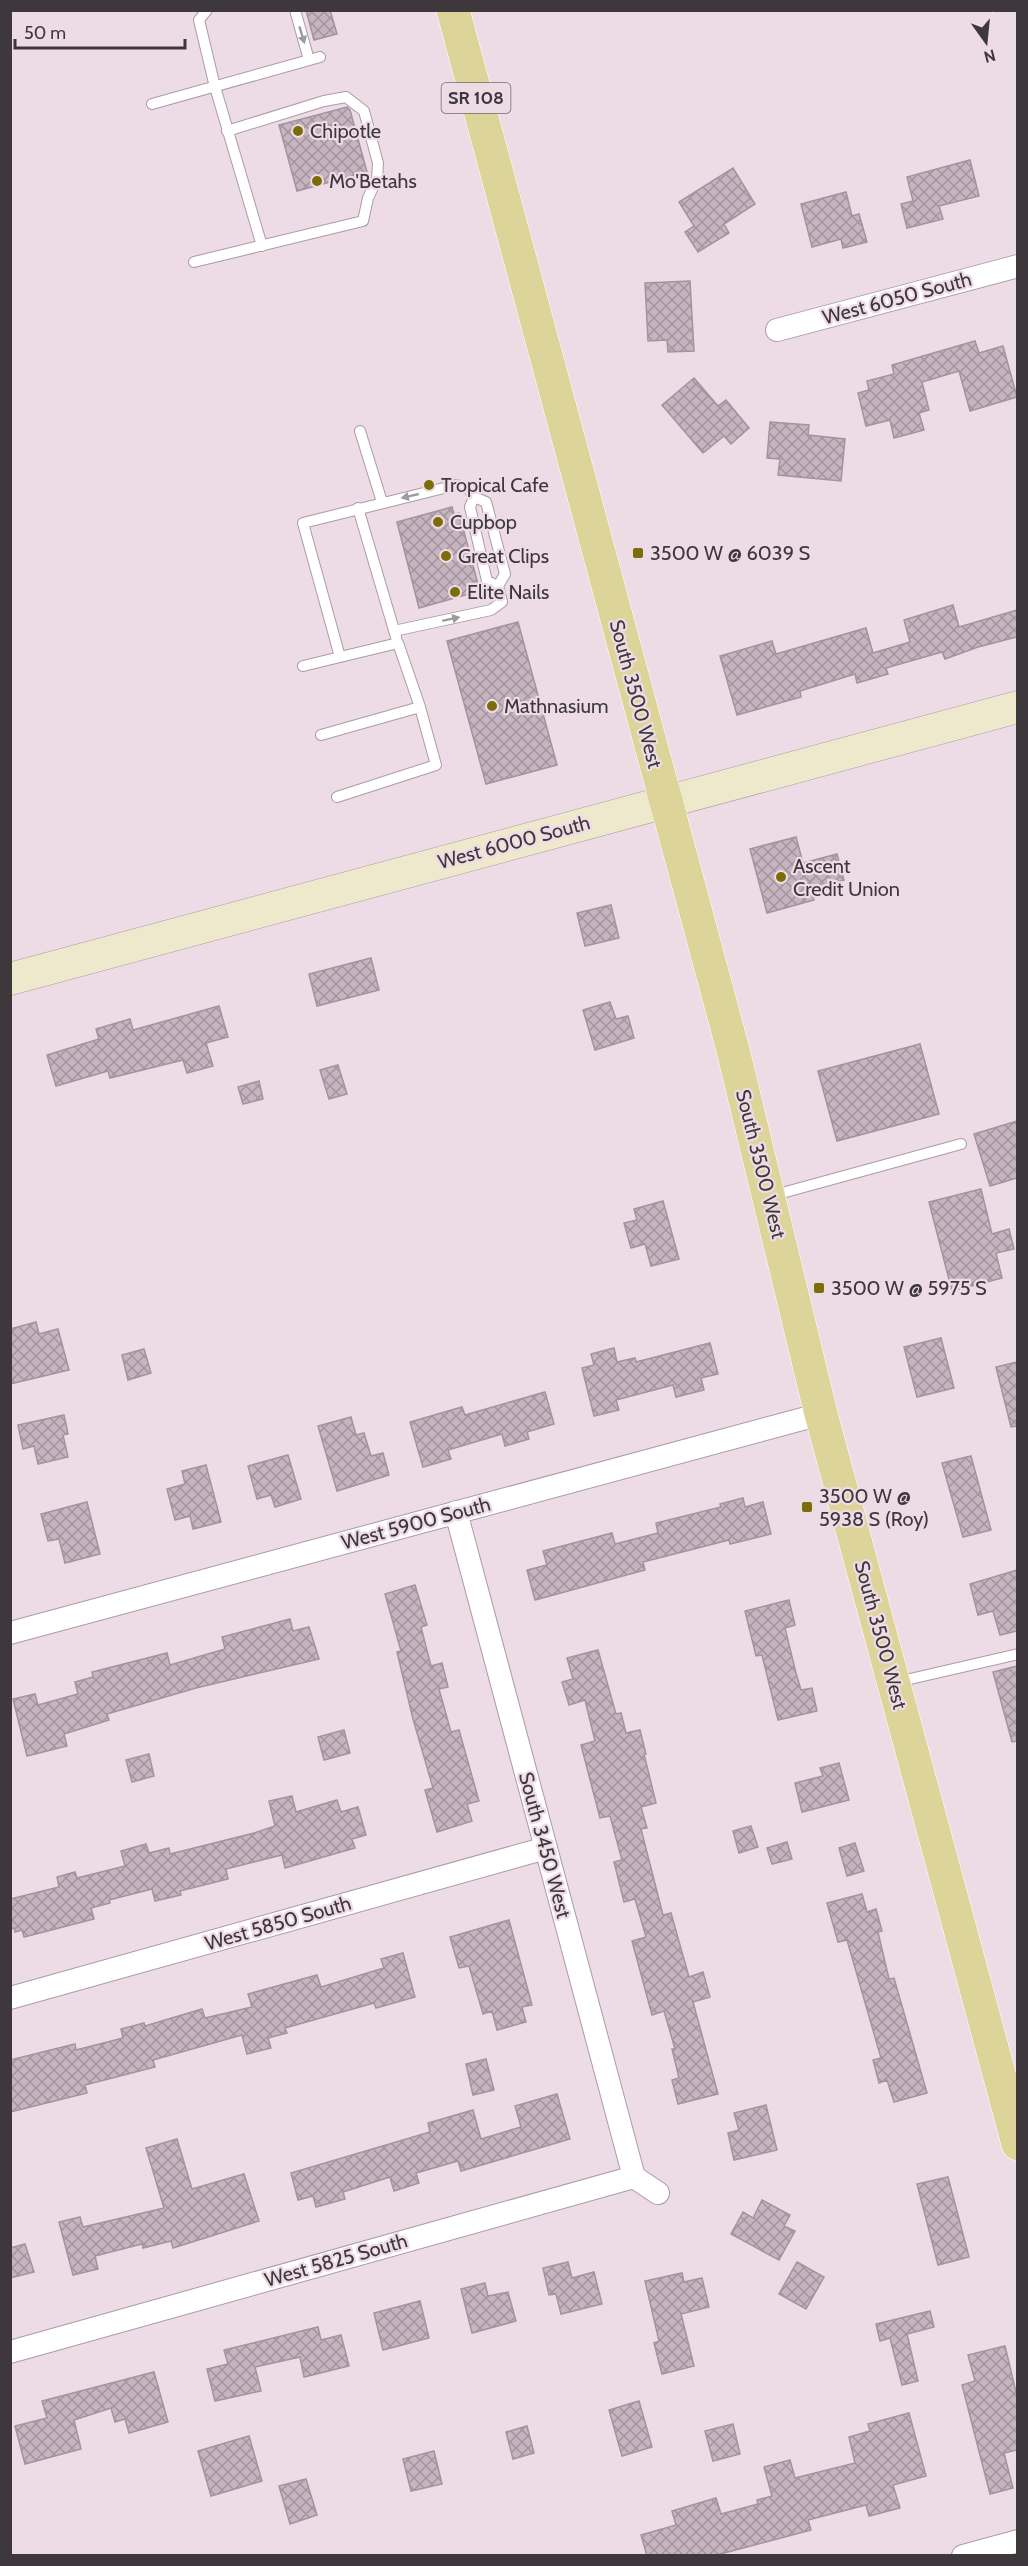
<svg xmlns="http://www.w3.org/2000/svg" width="1028" height="2566" font-family="Cabin,sans-serif">
  <style>
    .building { fill: url(#building-cross-hatch); stroke: #a4939e; stroke-width: 1.5 }
    .lines { fill: none; stroke-linecap: round; stroke-linejoin: round }
    .lane-casing { stroke: #ab9ba5; stroke-width: 12 }
    .street-casing { stroke: #ab9ba5; stroke-width: 24 }
    .secondary-casing { stroke: #ab9ba5; stroke-width: 33 }
    .primary-casing { stroke: #fff; stroke-width: 34 }
    .lane { stroke: #fff; stroke-width: 10 }
    .street { stroke: #fff; stroke-width: 22 }
    .secondary { stroke: #eee9cc; stroke-width: 32 }
    .primary { stroke: #ddd499; stroke-width: 33 }
    .oneway { fill: #9e9b9d }
    .poi-dot { fill: #7b6d09; stroke: #eddce6; stroke-width: 2 }
    .labels { text-anchor: middle; dominant-baseline: central; stroke-width: 4.5; stroke-linejoin: round; paint-order: stroke }
    .shield { fill: #eddce6; stroke: #72686e; stroke-width: 1.5 }
    .shield-label { font-size: 18px; font-weight: bold; fill: #3e373b }
    .poi-label { font-size: 20px; fill: #3e373b; stroke: #eddce6; text-anchor: start }
    .street-label { font-size: 20px; fill: #3e373b; stroke: #eddce6 }
  </style>
  <defs>
    <pattern id="building-cross-hatch" width="8" height="8" patternUnits="userSpaceOnUse" patternTransform="scale(1.5)"><rect width="8" height="8" fill="#c6b5c0"/><path d="M0 0l8 8M0 8l8-8" fill="none" stroke="#a2949d"/></pattern>
  </defs>
  <rect width="100%" height="100%" fill="#eddce6"/>
  <!-- building -->
  <path class="building" d="M306 10H330L337 34 314 40Z
    M347 107 350 110 367 172 297 191 279 125Z
    M970 160 979 196 939 206 943 219 907 228 901 204 913 201 907 177Z
    M733 168 755 204 724 224 729 233 698 252 685 232 694 226 679 202Z
    M846 192 852 216 859 214 867 242 843 248 841 239 812 247 801 204Z
    M690 281 694 351 668 352 667 340 648 341 645 283Z
    M975 341 979 353 1003 346 1017 397 970 411 959 371 922 382 929 410 919 413 924 430 894 438 890 420 866 426 858 393 869 390 867 381 894 374 892 365Z
    M694 378 718 406 726 400 749 428 731 444 724 436 703 453 662 405Z
    M770 422 809 425 808 435 845 439 841 481 778 475 780 459 767 458Z
    M452 507 454 514 459 513 478 584 467 587 469 594 419 608 397 522Z
    M953 605 959 627 1017 610V637L978 647 945 659 942 652 886 668 888 674 857 683 855 674 800 691 801 697 737 715 720 656 772 641 776 654 866 628 873 653 910 642 904 620Z
    M518 622 557 765 486 784 447 641Z
    M796 837 803 863 837 854 844 880 811 889 814 900 767 913 750 849Z
    M611 905 619 938 585 946 577 913Z
    M371 958 379 990 317 1006 309 974Z
    M610 1002 616 1019 628 1016 634 1038 595 1050 583 1010Z
    M219 1006 228 1037 206 1043 213 1066 187 1073 183 1060 110 1078 108 1071 56 1086 47 1055 99 1039 96 1029 130 1019 133 1030Z
    M920 1044 939 1114 837 1141 818 1071Z
    M338 1065 347 1094 329 1099 320 1070Z
    M259 1081 263 1099 243 1104 238 1087Z
    M1017 1121V1178L990 1186 974 1134Z
    M981 1189 992 1234 1009 1229 1014 1249 996 1253 1002 1278 952 1291 929 1202Z
    M663 1201 679 1259 651 1266 645 1244 631 1248 624 1223 637 1220 634 1209Z
    M36 1322 39 1334 58 1329 69 1370 10 1384V1329Z
    M941 1338 954 1388 917 1397 904 1347Z
    M710 1343 718 1374 701 1378 704 1390 676 1397 673 1385 616 1400 619 1410 594 1416 582 1368 594 1365 591 1354 614 1348 617 1362 635 1358 636 1362Z
    M144 1349 151 1373 128 1380 122 1355Z
    M1017 1362V1426L1011 1427 996 1367Z
    M545 1392 554 1424 527 1432 529 1439 505 1446 502 1434 448 1450 451 1459 423 1467 410 1422 462 1407 465 1415Z
    M64 1415 68 1434 63 1435 68 1457 38 1464 34 1446 23 1449 18 1425Z
    M351 1417 356 1435 364 1433 371 1456 383 1453 389 1475 337 1491 318 1426Z
    M288 1455 301 1499 275 1507 271 1495 257 1499 248 1466Z
    M971 1456 991 1530 963 1537 942 1463Z
    M206 1465 221 1522 193 1529 190 1516 175 1520 167 1489 185 1484 182 1471Z
    M743 1498 745 1507 763 1502 771 1534 730 1544 729 1540 643 1562 645 1570 535 1600 527 1570 547 1565 543 1551 612 1533 615 1544 658 1533 656 1523 721 1507 720 1504Z
    M87 1502 100 1554 65 1563 59 1539 48 1541 41 1514Z
    M1017 1570V1631L1000 1635 993 1611 978 1615 970 1584Z
    M415 1585 427 1625 421 1627 431 1666 442 1663 448 1687 439 1689 451 1732 459 1730 479 1801 467 1804 472 1821 437 1832 425 1790 433 1788 413 1719 397 1652 401 1651 385 1594Z
    M789 1600 795 1625 785 1628 796 1673 801 1690 812 1688 817 1711 778 1720 762 1655 756 1656 745 1611Z
    M290 1619 293 1631 309 1627 319 1659 196 1688 107 1714 109 1720 64 1734 67 1746 27 1756 13 1699 35 1694 38 1705 78 1694 75 1682 93 1677 92 1672 167 1653 170 1665 225 1649 222 1637Z
    M598 1650 616 1714 621 1713 626 1733 640 1730 646 1754H644L656 1803 641 1807 647 1828 641 1829 663 1915 671 1913 689 1977 703 1972 710 1997 693 2002 718 2094 678 2104 672 2080 679 2078 672 2049H675L664 2011 652 2015 632 1941 646 1937 635 1899 624 1902 614 1862 622 1860 610 1816 600 1818 581 1745 595 1741 585 1700 569 1705 562 1682 573 1679 567 1658Z
    M1017 1666V1741L1012 1742 993 1672Z
    M344 1730 350 1753 324 1760 318 1737Z
    M149 1754 154 1776 132 1782 126 1760Z
    M839 1763 849 1800 802 1812 795 1783 823 1776 820 1768Z
    M292 1796 296 1812 337 1800 341 1812 358 1807 366 1835 352 1839 355 1848 285 1868 282 1855 226 1869 228 1879 180 1891 181 1895 155 1901 152 1889 109 1900 110 1903 91 1908 94 1919 24 1937 22 1930 15 1932 14 1928 10 1929V1899L59 1887 57 1877 75 1872 77 1878 125 1866 121 1851 146 1844 149 1853 169 1848 170 1854 254 1833 275 1826 269 1801Z
    M751 1826 758 1847 739 1853 733 1831Z
    M787 1842 792 1859 772 1864 767 1848Z
    M855 1843 864 1871 847 1876 839 1848Z
    M862 1894 867 1912 876 1909 882 1931 878 1932 889 1979 894 1978 927 2093 894 2102 887 2080 879 2083 873 2060 881 2058 847 1940 838 1942 827 1903Z
    M509 1920 532 2005 522 2007 526 2022 497 2030 492 2011 483 2014 469 1966 459 1968 450 1937Z
    M403 1953 415 1997 376 2008 374 2003 285 2028 287 2033 268 2038 271 2048 247 2054 242 2035 153 2060 155 2067 85 2085 87 2093 10 2112V2060L75 2044 76 2050 123 2038 121 2029 144 2023 145 2026 202 2009 205 2018 252 2007 248 1994 317 1975 321 1987 384 1968 381 1959Z
    M486 2059 494 2090 473 2095 466 2064Z
    M557 2094 570 2139 461 2171 458 2161 416 2173 419 2183 394 2191 390 2177 343 2192 345 2199 316 2207 313 2196 298 2200 291 2173 430 2132 428 2123 473 2110 481 2139 521 2127 515 2106Z
    M766 2105 777 2150 734 2160 728 2133 739 2130 734 2113Z
    M177 2139 192 2189 244 2174 259 2221 173 2248 171 2241 143 2248 142 2244 95 2256 98 2269 73 2275 59 2222 80 2217 83 2227 164 2208 146 2148Z
    M948 2177 969 2257 938 2265 917 2184Z
    M762 2200 790 2215 784 2226 795 2231 779 2260 731 2234 743 2212 753 2218Z
    M25 2244 34 2272 10 2278V2248Z
    M568 2262 572 2278 594 2272 602 2304 561 2314 556 2294 549 2295 543 2268Z
    M797 2262 824 2277 806 2309 779 2294Z
    M682 2273 684 2282 702 2278 709 2307 681 2314 694 2366 662 2374 654 2343 659 2341 645 2281Z
    M485 2283 488 2296 508 2292 516 2321 472 2333 461 2289Z
    M420 2301 429 2338 383 2350 374 2313Z
    M930 2311 934 2327 907 2334 918 2381 902 2385 890 2338 880 2341 876 2324Z
    M318 2327 321 2340 341 2335 349 2366 304 2377 300 2357 255 2367 261 2391 215 2401 207 2369 228 2364 224 2350Z
    M1005 2346 1017 2396V2450L1004 2453 1013 2488 990 2494 962 2385 975 2381 968 2355Z
    M154 2372 168 2422 129 2433 125 2419 115 2422 111 2408 74 2420 81 2449 25 2464 15 2426 47 2418 42 2401Z
    M639 2401 652 2447 622 2456 609 2410Z
    M909 2413 926 2476 893 2485 900 2508 869 2516 866 2505 808 2520 811 2530 713 2556H647L641 2535 676 2525 672 2511 716 2498 721 2514 758 2504 757 2500 772 2496 764 2467 790 2460 795 2478 855 2463 849 2437 870 2431 868 2424Z
    M733 2424 740 2454 713 2461 705 2431Z
    M527 2426 534 2453 513 2459 506 2432Z
    M249 2436 262 2481 211 2496 198 2451Z
    M434 2451 442 2484 411 2491 403 2459Z
    M306 2479 317 2515 290 2524 279 2486Z"/>
  <g class="lines">
    <defs>
      <path id="lane" d="M207 10 199 20 215 87 262 246
        M295 10 309 60
        M152 104 320 57
        M194 262 363 221 368 198 377 179 378 163 364 111 346 97 324 101 227 131
        M360 431 382 502
        M474 497 470 507 487 581 498 586
        M358 508 396 637
        M340 657 303 523 456 485 468 488 474 497 486 502 505 574 498 586 502 602 491 610 394 631
        M303 666 398 643 420 707
        M321 735 420 707 436 765 337 797
        M771 1196 961 1144
        M897 1682 1018 1654"/>
      <path id="street" d="M777 330 1018 266
        M456 1512 634 2177
        M10 1633 821 1414
        M10 1998 546 1848
        M10 2352 634 2177 658 2193
        M963 2556 1018 2541"/>
      <path id="secondary" d="M10 979 1018 707"/>
      <path id="primary" d="M453 10 733 1050 821 1414 1018 2144"/>
    </defs>
    <!-- lane casing -->
    <use href="#lane" class="lane-casing"/>
    <!-- street casing -->
    <use href="#street" class="street-casing"/>
    <!-- secondary casing -->
    <use href="#secondary" class="secondary-casing"/>
    <!-- primary casing -->
    <use href="#primary" class="primary-casing"/>
    <!-- lane -->
    <use href="#lane" class="lane"/>
    <!-- street -->
    <use href="#street" class="street"/>
    <!-- secondary -->
    <use href="#secondary" class="secondary"/>
    <!-- primary -->
    <use href="#primary" class="primary"/>
  </g>
  <!-- one-way arrows -->
  <defs><path id="oneway-solid" d="M-6-.8H1V-3.2L6.5 0L1 3.2V.8H-6Z" transform="scale(1.5)"/></defs>
  <g class="oneway">
    <use href="#oneway-solid" transform="translate(302 35) rotate(73)"/>
    <use href="#oneway-solid" transform="translate(410 496) rotate(167)"/>
    <use href="#oneway-solid" transform="translate(451 619) rotate(-12)"/>
  </g>
  <!-- markers -->
  <g class="poi-dot">
    <circle cx="298" cy="131" r="6"/>
    <circle cx="317" cy="181" r="6"/>
    <circle cx="429" cy="485" r="6"/>
    <circle cx="438" cy="522" r="6"/>
    <rect x="632" y="547" width="12" height="12" rx="3"/>
    <circle cx="446" cy="556" r="6"/>
    <circle cx="455" cy="592" r="6"/>
    <circle cx="492" cy="706" r="6"/>
    <circle cx="781" cy="877" r="6"/>
    <rect x="813" y="1282" width="12" height="12" rx="3"/>
    <rect x="801" y="1501" width="12" height="12" rx="3"/>
  </g>
  <g class="labels">
    <!-- shield labels -->
    <rect class="shield" x="441.5" y="83" width="69" height="30" rx="4.5"/>
    <g class="shield-label">
      <text x="476" y="98">SR 108</text>
    </g>
    <!-- poi labels -->
    <g class="poi-label">
      <text x="310" y="131">Chipotle</text>
      <text x="329" y="181">Mo'Betahs</text>
      <text x="441" y="485">Tropical Cafe</text>
      <text x="450" y="522">Cupbop</text>
      <text x="650" y="553">3500 W @ 6039 S</text>
      <text x="458" y="556">Great Clips</text>
      <text x="467" y="592">Elite Nails</text>
      <text x="504" y="706">Mathnasium</text>
      <text x="793" y="866">Ascent<tspan x="793" dy="23">Credit Union</tspan></text>
      <text x="831" y="1288">3500 W @ 5975 S</text>
      <text x="819" y="1496">3500 W @<tspan x="819" dy="23">5938 S (Roy)</tspan></text>
    </g>
    <!-- street labels -->
    <g class="street-label">
      <text transform="translate(897 298) rotate(-15)">West 6050 South</text>
      <text transform="translate(636 694) rotate(75)">South 3500 West</text>
      <text transform="translate(514 842) rotate(-15)">West 6000 South</text>
      <text transform="translate(761 1164) rotate(76)">South 3500 West</text>
      <text transform="translate(416 1523) rotate(-15)">West 5900 South</text>
      <text transform="translate(881 1635) rotate(75)">South 3500 West</text>
      <text transform="translate(545 1845) rotate(75)">South 3450 West</text>
      <text transform="translate(278 1923) rotate(-16)">West 5850 South</text>
      <text transform="translate(336 2260) rotate(-16)">West 5825 South</text>
    </g>
  </g>
  <!-- border -->
  <rect width="1028" height="2566" fill="none" stroke="#3e373b" stroke-width="24"/>
  <!-- north arrow -->
  <g transform="translate(986 42) rotate(165)" stroke="#eddce6" stroke-width="4.5" paint-order="stroke">
  <path d="M0-4.5L10 22L0 15L-10 22Z" fill="#3e373b"/>
  <text y="-9" font-size="16" font-weight="bold" text-anchor="middle" fill="#3e373b">N</text>
  </g>
  <!-- scale -->
  <path d="M15 39v9h170v-9" fill="none" stroke="#3e373b" stroke-width="3"/>
  <text x="24" y="39" font-size="18" fill="#3e373b" stroke="#eddce6" stroke-width="4.5" paint-order="stroke">50 m</text>
</svg>
